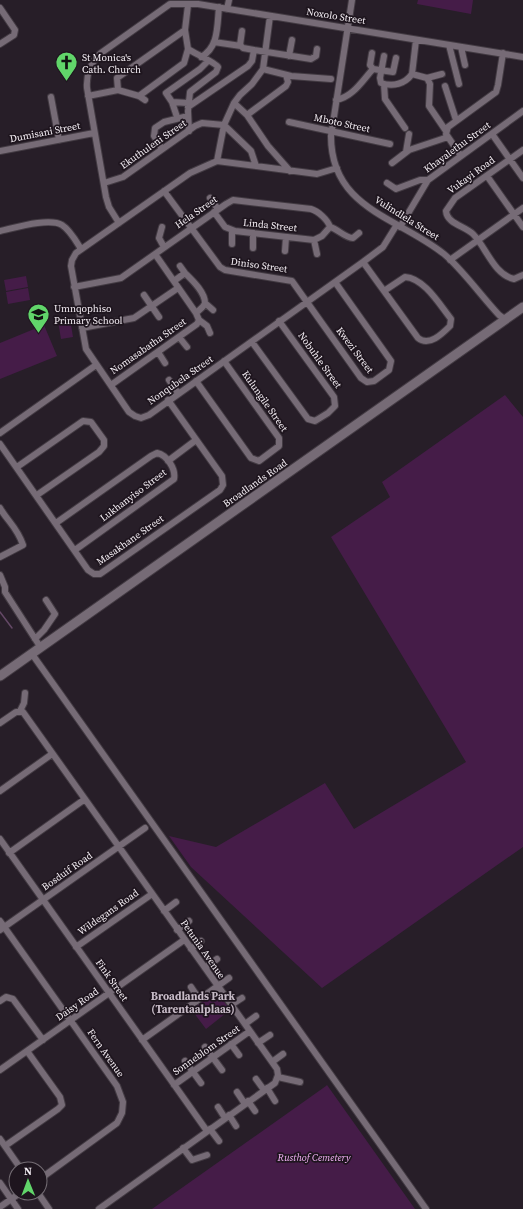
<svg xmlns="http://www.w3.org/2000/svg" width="523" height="1209" font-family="'Source Serif 4',serif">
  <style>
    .green { fill: #451c48 }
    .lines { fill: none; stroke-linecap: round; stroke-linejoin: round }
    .stream { stroke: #644866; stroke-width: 1.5 }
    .minor-casing { stroke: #433b43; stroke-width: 8 }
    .secondary-casing { stroke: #433b43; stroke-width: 11 }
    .minor { stroke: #766b76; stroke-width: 6 }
    .secondary { stroke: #766b76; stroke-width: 9 }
    .labels { text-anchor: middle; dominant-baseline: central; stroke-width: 3.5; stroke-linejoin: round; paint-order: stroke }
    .street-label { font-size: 10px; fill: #f6f0f6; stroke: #1e151e }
    .poi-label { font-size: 10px; fill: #f6f0f6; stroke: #1e151e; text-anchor: start }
    .park-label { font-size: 10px; font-style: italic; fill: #f7b5fa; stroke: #1e151e }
    .neighbourhood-label { font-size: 11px; font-weight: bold; fill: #c6bac6; stroke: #1e151e }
  </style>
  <rect width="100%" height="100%" fill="#271e28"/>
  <!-- green -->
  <path class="green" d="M418 0H473L471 14 417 4Z
    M26 276 28 287 6 291 4 280Z
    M28 288 30 300 8 304 6 292Z
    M70 319 73 337 61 339 58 321Z
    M44 325 57 356 0 379V343Z
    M505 395 523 417V847L322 988 191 867 169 836 216 847 325 783 354 829 466 762 331 537 390 497 382 482Z
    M214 992 218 993 230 1010 206 1029 191 1009Z
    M327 1085 415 1209H152L326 1086Z"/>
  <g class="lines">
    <!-- stream -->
    <path class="stream" d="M0 612 12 628"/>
    <defs>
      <path id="minor" d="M352 0 331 136C331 209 398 217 444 254 462 269 482 297 499 315L506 320
        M0 8 15 30 14 35 0 44
        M227 9 229 0
        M214 42 241 46
        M449 45 459 84
        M461 47 465 65
        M188 49C194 53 216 63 218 67L216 72 190 92 188 111 189 131
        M254 50 311 59 316 56 317 49
        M372 53 370 65 373 69 393 72 396 58
        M289 56 292 40
        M384 56 380 78 381 83C393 87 405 84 412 74L416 40
        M201 57C219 47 217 26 219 7
        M263 69 291 76 331 79
        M412 74 427 78 430 84 429 106 446 131
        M427 78 442 74
        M384 84 385 99 405 128
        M445 86 456 120
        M88 96 118 90
        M139 96 184 63 188 49 185 30
        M51 97 59 140
        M145 100 139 96 118 90 117 78 185 30 188 5
        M336 100C353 97 362 81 373 69
        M172 102 177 117
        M188 103 172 102 166 93 200 69 208 61
        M234 103 247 115 268 146 290 171
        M188 107 248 66 252 61 254 50 243 48 240 45 242 31
        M247 115 286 86 288 82 286 75
        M289 122 390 144
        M492 134 523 178
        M162 149 154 136 155 128 164 122 188 116
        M523 150 455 198 446 211C447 224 465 226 473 234 486 247 494 275 514 279L523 275
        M0 151 94 133
        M406 152 409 134
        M461 156 446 134 448 127 496 92 498 85 503 53
        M392 163 409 150 448 137
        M256 166 251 151 224 125 234 103 240 95 252 84 263 69 270 16
        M337 168 317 174 217 161 190 173 76 253 72 260 71 266 86 349 129 412 135 416 141 418 149 415 363 262 383 247 396 226
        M487 176 523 227
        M104 183 123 177 195 126 202 123 224 125 217 161
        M387 183 396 189 420 180H428
        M164 191 220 267 225 270 292 281 361 378 367 382 374 381 389 370 391 361 335 282
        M210 198 218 209
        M119 223 109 207 106 197 87 88C86 75 91 62 101 53L170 4H198L523 57
        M162 227 159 238 164 247
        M330 227C338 229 345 238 353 238L359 233
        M400 227 428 180 523 111
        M0 231C14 228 49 217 62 225 70 230 76 241 81 249
        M314 240 317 254
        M232 244V231
        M253 248V233
        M285 251 286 237
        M450 260 523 208
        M363 262 418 338C429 347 442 334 450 326L451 319 448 315C438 302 423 278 405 277L384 291
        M180 266 185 273
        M174 281 185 273C192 280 205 292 205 303 204 307 199 310 196 313
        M74 287 121 278 226 204 233 200 311 209C318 211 328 220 330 227L322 236 314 240 235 231 225 227 214 212
        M144 295 159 317
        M205 303 213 310
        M199 320 207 326 210 333
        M82 328 134 318 178 288
        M179 337 187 347
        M252 342 308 419 315 421 328 413 335 406 334 397 279 321
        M158 352 165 363
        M169 380 178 393
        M196 381 251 458 259 461 279 446V438L224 361
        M111 385 197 324 199 320 196 313 155 254
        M0 433 96 365
        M0 444 88 570 94 574H100L220 490 223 485 222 476 168 400
        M168 461 196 440
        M17 467 83 421 91 422 104 440V446L99 452 37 495
        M0 508C8 522 17 527 23 545L0 557
        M56 523 151 456 157 453C167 455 176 469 174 479L75 550
        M0 575 5 587V592L41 648
        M35 639 44 630 55 614 46 600
        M32 654 426 1209
        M20 711 24 703 25 693
        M0 723 16 712H23L277 1069 278 1075 275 1083 99 1209
        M0 791 52 754
        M0 839 207 1131
        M9 853 85 799
        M164 911 176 902
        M0 921 117 1086 123 1102 122 1113 117 1123 40 1179
        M0 930 145 828
        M177 930 189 921
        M76 947 152 894
        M191 949 201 941
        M205 968 217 959
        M191 987 199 999
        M0 1001 6 997 13 999 43 1040
        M231 1005 242 998
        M245 1024 256 1016
        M142 1040 229 978
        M258 1043 270 1035
        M231 1044 239 1055
        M205 1047 222 1070
        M185 1061 201 1083
        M272 1062 283 1054
        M0 1070 184 940
        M278 1077 300 1082
        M256 1079 264 1090
        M174 1085 250 1031
        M267 1088 275 1101
        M237 1092 245 1104
        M248 1101 255 1111
        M218 1107 225 1118
        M229 1115 236 1126
        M210 1129 219 1141
        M0 1139 21 1169
        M5 1146 58 1109 62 1105 60 1097 27 1051
        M183 1148 192 1160 207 1155
        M0 1183 18 1209
        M38 1193 49 1209
        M0 1207 20 1193"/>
      <path id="secondary" d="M0 676 523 307"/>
    </defs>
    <!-- minor casing -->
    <use href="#minor" class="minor-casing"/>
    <!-- secondary casing -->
    <use href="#secondary" class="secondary-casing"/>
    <!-- minor -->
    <use href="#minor" class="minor"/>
    <!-- secondary -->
    <use href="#secondary" class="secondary"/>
  </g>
  <!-- icons -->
  <defs>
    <symbol id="church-pin" viewBox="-11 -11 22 30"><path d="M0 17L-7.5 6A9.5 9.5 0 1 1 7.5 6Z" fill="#61d56a" stroke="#1e151e"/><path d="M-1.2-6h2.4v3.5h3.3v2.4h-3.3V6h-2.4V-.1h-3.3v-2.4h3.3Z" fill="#111"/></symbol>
    <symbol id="school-pin" viewBox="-11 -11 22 30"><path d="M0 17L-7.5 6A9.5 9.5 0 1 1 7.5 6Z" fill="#61d56a" stroke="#1e151e"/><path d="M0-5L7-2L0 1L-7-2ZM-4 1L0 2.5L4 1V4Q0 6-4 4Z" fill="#111"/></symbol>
  </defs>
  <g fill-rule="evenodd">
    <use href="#church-pin" x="54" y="50" width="25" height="34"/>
    <use href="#school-pin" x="26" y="302" width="25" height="34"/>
  </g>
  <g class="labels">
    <!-- street labels -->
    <g class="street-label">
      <text transform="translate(336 16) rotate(9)">Noxolo Street</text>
      <text transform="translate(342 123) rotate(12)">Mboto Street</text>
      <text transform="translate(45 132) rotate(-11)">Dumisani Street</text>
      <text transform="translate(153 144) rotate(-35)">Ekuthuleni Street</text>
      <text transform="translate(457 147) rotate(-36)">Khayalethu Street</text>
      <text transform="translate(471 175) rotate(-36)">Vukayi Road</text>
      <text transform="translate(196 212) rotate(-35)">Hela Street</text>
      <text transform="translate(407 218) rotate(32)">Vulindlela Street</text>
      <text transform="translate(270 225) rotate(6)">Linda Street</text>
      <text transform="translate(259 265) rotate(8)">Diniso Street</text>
      <text transform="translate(148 346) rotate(-35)">Nomasabatha Street</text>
      <text transform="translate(355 350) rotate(53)">Kwezi Street</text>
      <text transform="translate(320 360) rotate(54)">Nobuhle Street</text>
      <text transform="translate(180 380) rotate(-35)">Nonqubela Street</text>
      <text transform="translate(265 401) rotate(55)">Kulungile Street</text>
      <text transform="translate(255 483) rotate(-35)">Broadlands Road</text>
      <text transform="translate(133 495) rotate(-37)">Lukhanyiso Street</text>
      <text transform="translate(130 540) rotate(-35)">Masakhane Street</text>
      <text transform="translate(67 871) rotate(-35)">Bosduif Road</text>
      <text transform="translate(108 912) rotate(-35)">Wildegans Road</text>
      <text transform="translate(203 949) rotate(55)">Petunia Avenue</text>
      <text transform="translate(112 980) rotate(55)">Fink Street</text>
      <text transform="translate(77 1004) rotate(-35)">Daisy Road</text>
      <text transform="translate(206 1050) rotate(-35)">Sonneblom Street</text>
      <text transform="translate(106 1053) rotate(55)">Fern Avenue</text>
    </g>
    <!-- poi labels -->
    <g class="poi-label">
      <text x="82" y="57">St Monica's<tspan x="82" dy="12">Cath. Church</tspan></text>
      <text x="54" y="308">Umnqophiso<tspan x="54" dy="12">Primary School</tspan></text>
    </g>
    <!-- park labels -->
    <g class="park-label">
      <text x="314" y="1157">Rusthof Cemetery</text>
    </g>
    <!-- neighbourhood labels -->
    <g class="neighbourhood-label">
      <text x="193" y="996">Broadlands Park<tspan x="193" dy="13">(Tarentaalplaas)</tspan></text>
    </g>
  </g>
  <!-- north arrow -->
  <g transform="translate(28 1181) rotate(359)"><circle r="19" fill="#1e151e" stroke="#746d74"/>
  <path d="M0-3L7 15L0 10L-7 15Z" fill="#61d56a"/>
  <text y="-6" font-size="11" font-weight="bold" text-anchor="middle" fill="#f6f0f6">N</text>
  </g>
</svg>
